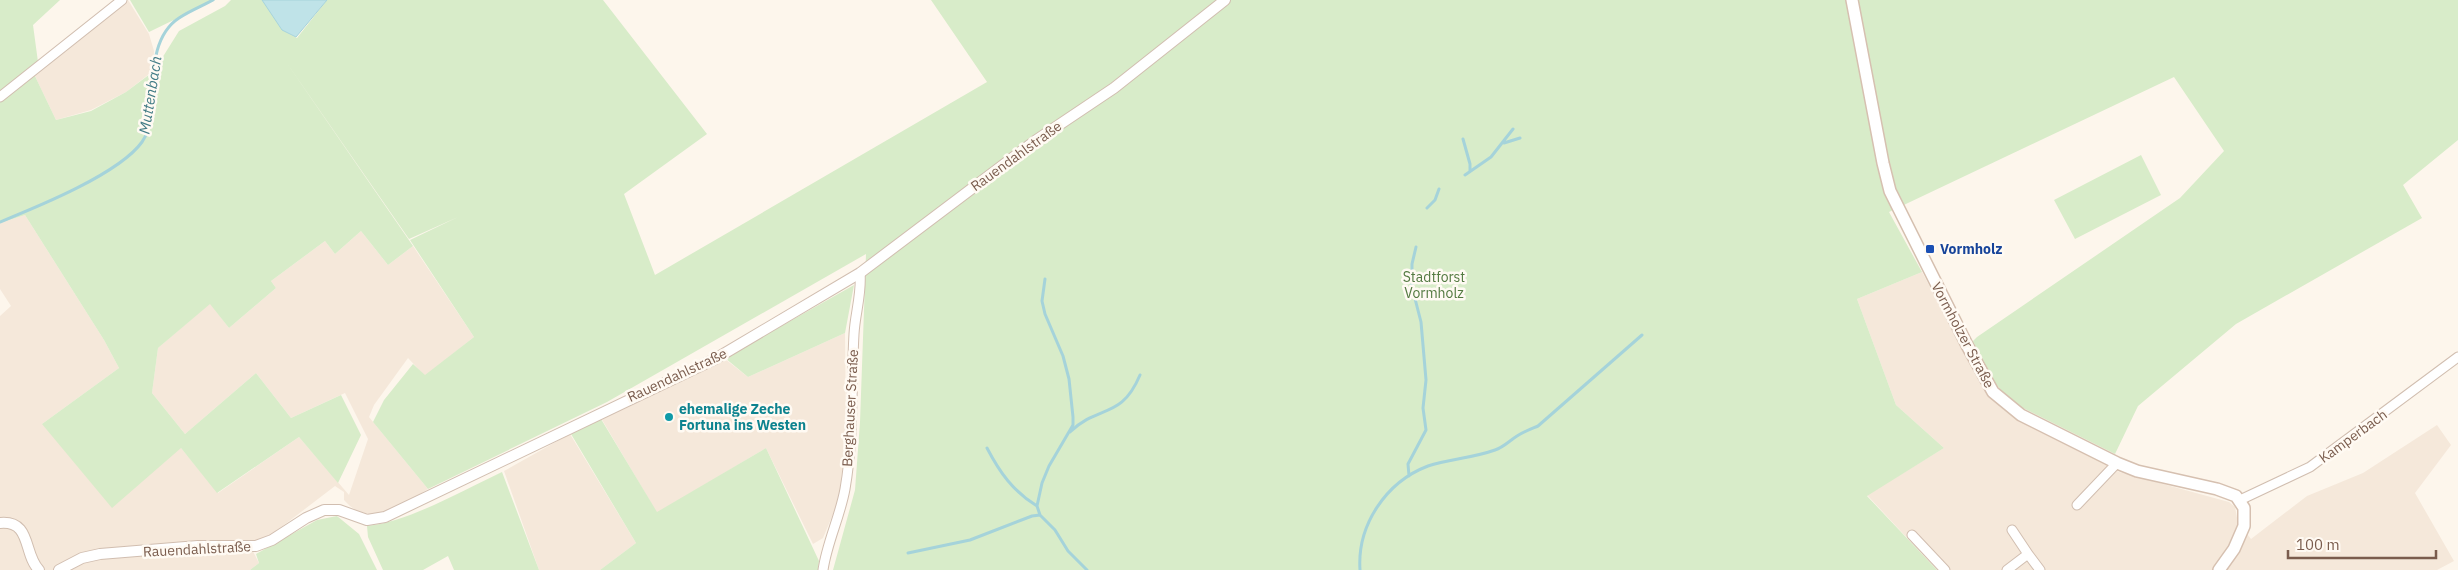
<svg xmlns="http://www.w3.org/2000/svg" width="2458" height="570" font-family="'IBM Plex Sans',sans-serif">
  <style>
    .residential { fill: #f5e8da }
    .green { fill: #d8ecc9 }
    .water { fill: #bfe3e8; stroke: #a5d3da }
    .lines { fill: none; stroke-linecap: round; stroke-linejoin: round }
    .stream { stroke: #a5d3da; stroke-width: 3 }
    .minor-casing { stroke: #d1beb0; stroke-width: 11 }
    .tertiary-casing { stroke: #d1beb0; stroke-width: 12 }
    .secondary-casing { stroke: #d6c0b0; stroke-width: 14 }
    .minor { stroke: #fff; stroke-width: 9 }
    .tertiary { stroke: #fff; stroke-width: 10 }
    .secondary { stroke: #fff; stroke-width: 11 }
    .transit-dot { fill: #1a4fb4; stroke: #fffaf3; stroke-width: 2 }
    .culture-dot { fill: #0f9aa8; stroke: #fffaf3; stroke-width: 2 }
    .labels { text-anchor: middle; dominant-baseline: central; stroke-width: 5; stroke-linejoin: round; paint-order: stroke }
    .street-label { font-size: 14px; fill: #7a5c4d; stroke: #fffaf3 }
    .transit-label { font-size: 14px; font-weight: bold; fill: #164399; stroke: #fffaf3; text-anchor: start }
    .park-label { font-size: 14px; fill: #537a41; stroke: #fffaf3 }
    .culture-label { font-size: 14px; font-weight: bold; fill: #0d838f; stroke: #fffaf3; text-anchor: start }
    .water-label { font-size: 15px; font-style: italic; fill: #437c86; stroke: #fffaf3 }
  </style>
  <rect width="100%" height="100%" fill="#fdf6ec"/>
  <!-- residential -->
  <path class="residential" d="M128 0 149 34 154 51 153 71 126 92 91 110 56 120 34 74Z
    M25 215 104 340 119 368 42 424 181 448 218 493 299 437 349 495 368 439 345 393 291 418 256 373 185 434 152 393 158 348 210 303 229 328 276 288 271 281 325 241 335 254 361 231 388 265 413 246 474 337 425 376 408 358 374 405 369 417 428 489 404 504 379 513 369 514 357 511 350 506 344 500V492L335 486 267 538 248 542 259 563 250 570H0V316L11 306 0 289V223Z
    M1922 272 1978 378 1994 401 2004 410 2119 472 2229 502 2235 507 2238 523 2251 539 2307 496 2363 473 2437 425 2451 445 2415 493 2454 561 2437 570H1937L1867 495 1944 448 1896 405 1857 299Z
    M845 333 846 434 839 500 823 538 813 544 766 448 657 513 601 418 725 359 748 377Z
    M570 434 636 543 600 570H539L504 471Z"/>
  <!-- green -->
  <path class="green" d="M0 0H60L33 25 38 62 0 92Z
    M130 0H215L149 32Z
    M231 0H262L282 30 297 38 327 0H603L707 134 624 194 655 275 987 82 931 0H2458V140L2403 185 2422 218 2236 324 2138 406 2115 454 2011 402 1990 377 1971 343 1977 337 2180 198 2224 151 2174 77 1889 212 1922 272 1857 299 1896 405 1944 448 1867 496 1937 570H833L855 490 860 422 866 254 607 402 428 489 373 422 384 400 413 364 425 375 474 337 410 240 458 217 409 239 284 59 413 246 388 265 361 231 335 254 325 241 271 281 276 288 229 328 210 304 158 348 152 393 185 434 256 373 291 418 341 395 361 435 338 483 299 437 217 493 181 448 112 508 42 424 119 368 104 340 25 215 0 223V101L34 74 56 120 91 111 126 92 154 71 179 31 225 6Z
    M2141 155 2161 195 2075 239 2054 200Z
    M854 285 845 333 748 377 725 358Z
    M601 419 657 512 766 448 819 561 818 570H600L636 543 571 434Z
    M502 472 539 570H454L448 556 423 570H383L368 537 367 526C408 522 464 490 502 472Z
    M337 516 359 534 377 570H250L259 563 256 554 317 520Z"/>
  <!-- water -->
  <path class="water" d="M262 0H327L296 37 282 30Z"/>
  <g class="lines">
    <!-- stream -->
    <path class="stream" d="M1463 139 1470 164V171
      M1504 143 1520 138
      M1465 175 1491 157 1513 129
      M1427 208 1435 200 1439 189
      M0 222C37 207 119 174 142 142 149 133 149 120 151 109 154 79 150 37 179 18 189 11 202 6 213 0
      M1045 279 1042 301 1045 314 1063 356 1069 379 1073 417V425L1049 466 1042 483 1037 506 1040 515 1055 530 1068 551 1087 570
      M1070 432C1099 404 1121 420 1140 375
      M987 448C1000 473 1013 491 1037 506
      M1409 476 1408 464 1426 430 1423 408 1426 380 1421 322 1412 287V264L1416 247
      M908 553 970 540 1032 516 1040 515
      M1360 570C1357 525 1386 482 1428 466 1449 459 1473 458 1495 450 1504 447 1509 441 1517 436 1523 432 1531 429 1538 426L1642 335"/>
    <defs>
      <path id="minor" d="M0 97 122 0
        M2240 500 2310 467 2458 357
        M2077 505 2117 463
        M2012 530 2028 554
        M1912 535 1945 570
        M823 570C827 542 840 517 845 489 854 437 851 386 854 334 855 314 862 293 860 273
        M2007 570 2028 554 2040 570"/>
      <path id="tertiary" d="M0 523C32 520 23 554 39 570
        M59 570 82 558 100 554 198 546H256L272 540 306 518 324 510H339L367 520 385 517 715 359 860 273 1035 141 1114 88 1225 0"/>
      <path id="secondary" d="M1852 0 1883 163 1890 191 1968 347 1993 392 2021 415 2117 463 2137 471 2217 489 2236 496 2244 508V526L2234 549 2219 570"/>
    </defs>
    <!-- minor casing -->
    <use href="#minor" class="minor-casing"/>
    <!-- tertiary casing -->
    <use href="#tertiary" class="tertiary-casing"/>
    <!-- secondary casing -->
    <use href="#secondary" class="secondary-casing"/>
    <!-- minor -->
    <use href="#minor" class="minor"/>
    <!-- tertiary -->
    <use href="#tertiary" class="tertiary"/>
    <!-- secondary -->
    <use href="#secondary" class="secondary"/>
  </g>
  <!-- markers -->
  <rect class="transit-dot" x="1925" y="244" width="10" height="10" rx="2.5"/>
  <circle class="culture-dot" cx="669" cy="417" r="5"/>
  <g class="labels">
    <!-- street labels -->
    <g class="street-label">
      <text transform="translate(1016 156) rotate(-36)">Rauendahlstraße</text>
      <text transform="translate(1963 335) rotate(62)">Vormholzer Straße</text>
      <text transform="translate(677 375) rotate(-25)">Rauendahlstraße</text>
      <text transform="translate(850 408) rotate(-87)">Berghauser Straße</text>
      <text transform="translate(2353 436) rotate(-36)">Kamperbach</text>
      <text transform="translate(197 549) rotate(-3)">Rauendahlstraße</text>
    </g>
    <!-- transit labels -->
    <g class="transit-label">
      <text x="1940" y="249">Vormholz</text>
    </g>
    <!-- park labels -->
    <g class="park-label">
      <text x="1434" y="277">Stadtforst<tspan x="1434" dy="16">Vormholz</tspan></text>
    </g>
    <!-- culture labels -->
    <g class="culture-label">
      <text x="679" y="409">ehemalige Zeche<tspan x="679" dy="16">Fortuna ins Westen</tspan></text>
    </g>
    <!-- water labels -->
    <g class="water-label">
      <text transform="translate(150 95) rotate(-81)">Muttenbach</text>
    </g>
  </g>
  <!-- scale -->
  <path d="M2288 550v8h148v-8" fill="none" stroke="#7a5c4d" stroke-width="2.5"/>
  <text x="2296" y="550" font-size="15" fill="#7a5c4d" stroke="#fffaf3" stroke-width="4" paint-order="stroke">100 m</text>
</svg>
